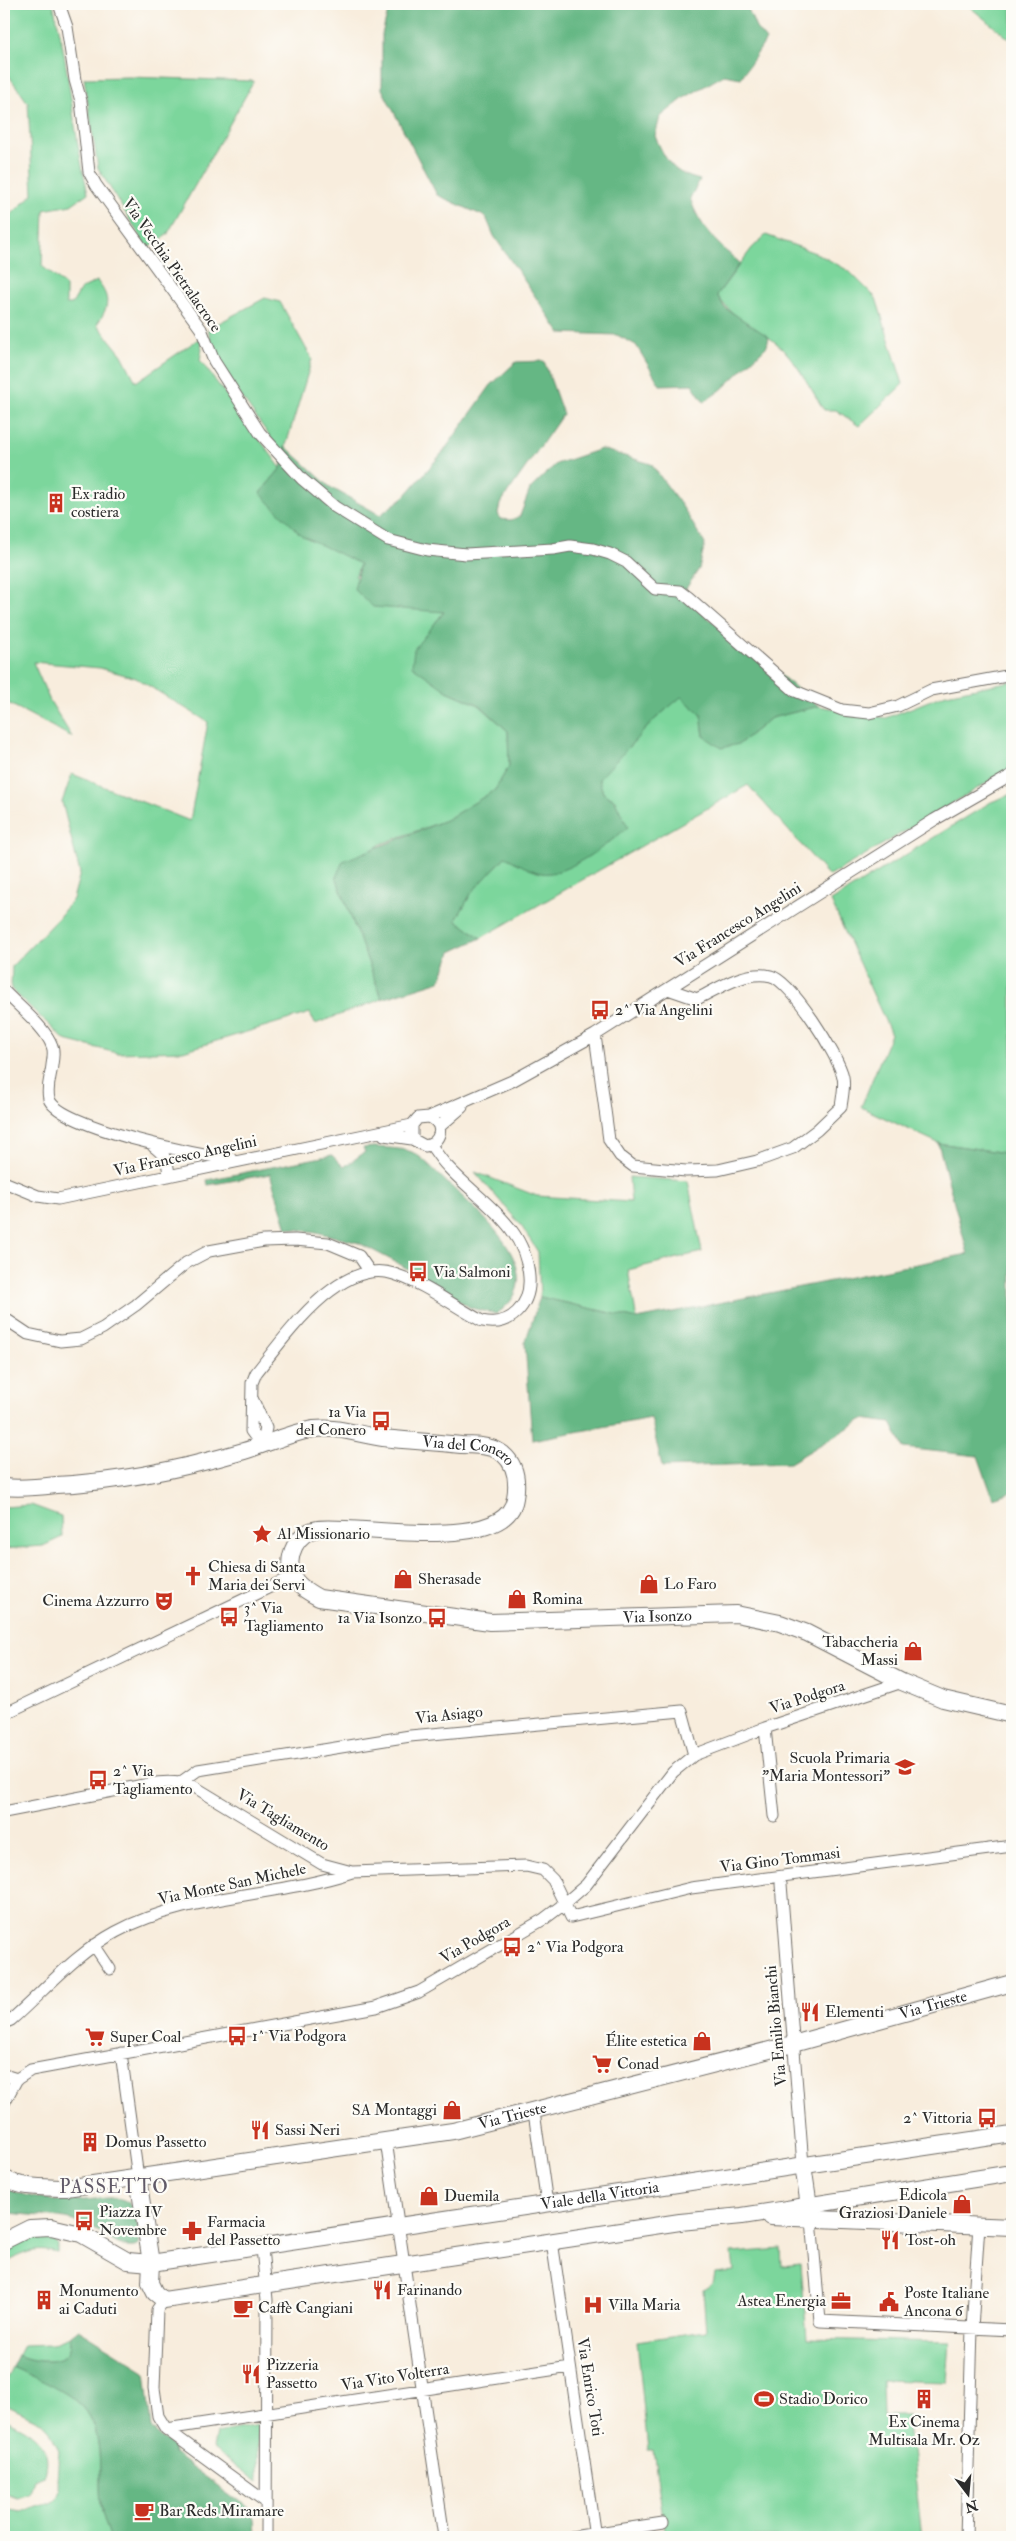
<svg xmlns="http://www.w3.org/2000/svg" width="1016" height="2541" font-family="'IM FELL Double Pica',serif">
  <style>
    .green { fill: #7cd69c; stroke: #548064 }
    .forest { fill: #65b784; stroke: #487158 }
    .lines { fill: none; stroke-linecap: round; stroke-linejoin: round }
    .street-casing { stroke: #736f69; stroke-width: 13 }
    .secondary-casing { stroke: #736f69; stroke-width: 18 }
    .street { stroke: #fff; stroke-width: 11 }
    .secondary { stroke: #fff; stroke-width: 16 }
    .labels { text-anchor: middle; dominant-baseline: central; stroke-width: 4.5; stroke-linejoin: round; paint-order: stroke }
    .street-label { font-size: 16px; fill: #2b2b2b; stroke: #fdfcf7 }
    .poi-label { font-size: 16px; fill: #2b2b2b; stroke: #fdfcf7; text-anchor: start }
    .quarter-label { font-size: 19px; letter-spacing: 1px; fill: #615a68; stroke: #fdfcf7 }
  </style>
  <rect width="100%" height="100%" fill="#fdfcf7"/>
  <filter id="ink" filterUnits="userSpaceOnUse"><feTurbulence type="fractalNoise" baseFrequency=".02" numOctaves="2"/><feDisplacementMap in="SourceGraphic" scale="10" xChannelSelector="R" yChannelSelector="G"/><feConvolveMatrix kernelMatrix="1 2 1 2 8 2 1 2 1" color-interpolation-filters="sRGB"/></filter>
  <filter id="wash" filterUnits="userSpaceOnUse"><feTurbulence type="fractalNoise" baseFrequency=".0096" numOctaves="4" result="noise"/><feDisplacementMap in="SourceGraphic" scale="20" xChannelSelector="R" yChannelSelector="G"/><feGaussianBlur stdDeviation="1.12" result="paint"/><feColorMatrix in="noise" values="0 0 0 0 0 0 0 0 0 0 0 0 0 0 0 0 0 1.4 0 .05"/><feComposite in="paint" operator="in"/></filter>
  <g filter="url(#wash)">
    <rect width="100%" height="100%" fill="#f8eddd"/>
    <!-- green -->
    <path class="green" d="M4 4H53C70 66 72 130 88 193L71 205 44 210 42 266 66 286V304H72L81 289 97 281C111 298 109 307 97 324L122 355 136 382 200 338 202 349 200 360 281 468 260 493 360 564 355 577 420 609 444 612 434 624 447 691 479 705 508 731 509 766 495 790 446 820 381 844 336 877 382 999 315 1024 310 1013 183 1051 117 1053 65 1040 11 989 12 966 59 917 73 899 80 873 62 802 72 774 190 821 208 722 136 678 100 668 33 662 50 701 72 737 4 701V221L33 194 28 103 4 69Z
      M966 4H1012V41Z
      M129 77 254 81 167 235 147 248 98 168 84 78Z
      M766 235 818 254 849 271 876 298 903 384 859 426 836 410H824C812 391 800 368 785 351 764 329 734 322 717 295L752 248Z
      M265 298 280 302 312 359 283 455 216 361 208 329Z
      M1012 681V768L829 876 748 785 481 938 456 920 472 892 506 856 519 864 627 827 615 800 603 793 598 779 654 720 681 696 701 714 704 736 739 744 771 718 819 706 886 718 946 694Z
      M1012 794V1154L938 1143 861 1107 891 1034 831 901 991 802Z
      M475 1172 537 1196 631 1202 629 1177 688 1181 702 1252 628 1270 637 1319 540 1297 538 1252 520 1224Z
      M31 1505 61 1516 62 1537 43 1546 4 1549V1507Z
      M50 2236 58 2245 57 2253C36 2247 18 2252 4 2268V2250C19 2240 33 2240 50 2236Z
      M781 2249 782 2266 801 2264 807 2339 950 2342 947 2382 882 2380 883 2416H908L922 2537H666L653 2450H648L637 2341 706 2331 703 2290 712 2284 714 2273 734 2271 732 2253Z
      M70 2337C78 2367 35 2364 18 2355L23 2345 52 2344Z
      M12 2367C32 2375 68 2391 83 2407 105 2432 98 2472 101 2504 102 2515 107 2526 110 2537H4V2509L21 2512 42 2504H51L57 2498 60 2489 57 2480 59 2451 50 2431 43 2423 4 2404V2384Z
      M4 2419C29 2430 54 2443 45 2474L34 2479 30 2494 17 2498 4 2493Z
      M258 2425V2482L213 2449 216 2433Z"/>
    <!-- forest -->
    <path class="forest" d="M390 4H746L756 28 766 40 741 78 724 75 684 98 660 117 655 136C666 161 672 173 700 180L690 198C699 226 717 244 740 263L717 295 725 308 769 337 767 346 721 390 704 402 692 384 660 385 636 345 617 335 560 333 494 236 486 217 437 195 382 89V34Z
      M544 361 563 414 500 504 498 513 500 519 511 520 520 516 530 489 556 464 601 449 651 464 682 506 705 544 699 569 681 596 819 706 771 718 739 744 721 748 704 736 701 714 681 697 654 720 599 779 603 793 614 800 628 827C611 842 564 878 541 873 528 870 516 862 505 857L472 892 456 920 481 938 451 952 440 981 382 999 336 877 343 861 446 820 495 790 509 766 508 731 480 705 447 691 412 666 414 649 444 612 373 607 354 589 360 564 301 535 260 493 281 468 285 446 330 487 380 515 405 496 443 452 491 385 516 362Z
      M938 1143 1012 1154V1492L993 1498 978 1456 904 1448 891 1423 863 1419 790 1463 662 1467 651 1418 532 1440 525 1343 540 1297 637 1319 968 1254Z
      M374 1147C385 1148 402 1148 412 1152 426 1159 440 1177 452 1187 482 1215 555 1276 496 1314L471 1308 401 1265 359 1243 316 1232 287 1228 270 1174 208 1185 207 1180 332 1155 344 1167 365 1152 363 1148Z
      M4 2187C23 2195 43 2201 64 2201 109 2202 142 2179 138 2246 121 2252 106 2234 92 2228 64 2214 33 2217 4 2212Z
      M79 2330 145 2371 151 2429 173 2447 174 2454 247 2507 254 2518 255 2537H110C107 2526 102 2515 101 2504 98 2472 105 2432 83 2407 68 2391 32 2376 12 2367L18 2355C35 2364 78 2367 70 2337Z"/>
  </g>
  <g filter="url(#ink)">
    <g class="lines">
      <defs>
        <path id="street" d="M59 4 67 27 75 80 81 101 89 172 96 185 201 329 214 361 260 433 302 479 335 507 388 540 427 550 466 554 553 549 570 546 593 549 610 554 626 562 655 589 680 591 688 597 795 691 842 710 869 713 898 706 931 690 1012 675
          M4 991C17 1005 46 1028 52 1046 54 1050 53 1059 52 1065 51 1076 46 1087 49 1099 59 1127 200 1156 231 1159
          M595 1035 609 1140 620 1156 633 1166 686 1171 718 1170 757 1161 793 1148 817 1130 841 1107C842 1098 845 1086 843 1077 839 1056 791 981 771 976 745 970 719 988 697 999L668 989
          M439 1127 462 1107
          M384 1135 412 1139 425 1146C441 1143 446 1124 429 1117
          M412 1139V1125L418 1118 429 1117 512 1081 595 1035 934 820 1012 775
          M153 1146C165 1155 168 1160 169 1176
          M4 1182 38 1196 58 1199 412 1125
          M4 1318 28 1334 60 1341 81 1339 103 1328 136 1305 186 1263 209 1251 264 1241 295 1240 328 1243 359 1256 370 1272
          M252 1398 266 1428 262 1446
          M262 1446 251 1431 252 1383 256 1373C285 1337 340 1256 394 1274 426 1284 453 1306 482 1321 495 1324 507 1322 517 1312 526 1303 530 1290 529 1277 526 1225 479 1201 447 1166 441 1160 436 1152 431 1145
          M4 1714 293 1576
          M765 1728 774 1816
          M181 1782 198 1770 410 1736 682 1711 694 1755
          M4 1812 149 1784C165 1781 178 1781 193 1786L322 1864 352 1872 526 1866 543 1870 553 1880 571 1917 691 1888 1012 1846
          M781 1884 803 2165
          M94 1945 110 1969
          M4 2023 11 2020C46 1989 75 1954 116 1932 185 1894 277 1897 352 1872
          M121 2053 138 2178
          M4 2075 17 2079
          M4 2103 17 2079 31 2070 376 2007 419 1992 544 1919 564 1904 586 1885 673 1772 694 1755 765 1728 902 1682
          M534 2112 547 2204
          M386 2141 444 2537
          M811 2220 820 2321 1012 2330
          M552 2241 595 2537
          M262 2248 267 2300 266 2537
          M164 2300 157 2310 154 2388 158 2416 166 2429 266 2502
          M166 2429 570 2367
          M572 2537 663 2523
          M966 2537 972 2328 979 2225"/>
        <g id="secondary">
          <path id="s1" d="M4 1487C21 1489 39 1487 56 1485 120 1482 182 1469 244 1451 267 1444 290 1433 314 1429 338 1426 360 1435 383 1438 409 1441 435 1442 461 1445 470 1445 482 1445 491 1448 495 1449 500 1452 503 1454 516 1465 518 1481 515 1498 507 1555 358 1524 318 1529 297 1532 285 1556 293 1576 297 1586 310 1593 319 1598L490 1622 736 1614 780 1623 807 1633 902 1682 943 1699 1012 1715"/>
          <path d="M803 2165 810 2213"/>
          <path id="s2" d="M4 2178C21 2189 47 2187 66 2188L453 2131 793 2044 1012 1983"/>
          <path d="M138 2178 151 2263 150 2283 155 2293 164 2300 680 2222 742 2216 1012 2173"/>
          <path d="M770 2217 1012 2227"/>
          <path id="s3" d="M4 2241 30 2228 51 2227 81 2234 128 2261 151 2263 1012 2134"/>
        </g>
      </defs>
      <!-- street casing -->
      <use href="#street" class="street-casing"/>
      <!-- secondary casing -->
      <use href="#secondary" class="secondary-casing"/>
      <!-- street -->
      <use href="#street" class="street"/>
      <!-- secondary -->
      <use href="#secondary" class="secondary"/>
    </g>
  </g>
  <!-- icons -->
  <defs>
    <symbol id="building-bare" viewBox="-9 -9 18 18"><path d="M-4-6H4V6H1V3H-1V6H-4ZM-2.5-4.3h1.7v1.8h-1.7ZM.8-4.3h1.7v1.8H.8ZM-2.5-1h1.7V.8h-1.7ZM.8-1h1.7V.8H.8Z" fill="#c8321e" stroke="#fdfcf7" stroke-width="2.5" paint-order="stroke"/></symbol>
    <symbol id="bus-bare" viewBox="-9 -9 18 18"><path d="M-5-6H5V4H4V6H2V4H-2V6H-4V4H-5ZM-3.5-4V0h7V-4ZM-3.5 1.2v1.5H-2V1.2ZM2 1.2v1.5H3.5V1.2Z" fill="#c8321e" stroke="#fdfcf7" stroke-width="2.5" paint-order="stroke"/></symbol>
    <symbol id="sight-bare" viewBox="-9 -9 18 18"><path d="M0-6L1.8-2.2L6-1.7L2.9 1.2L3.7 5.4L0 3.3L-3.7 5.4L-2.9 1.2L-6-1.7L-1.8-2.2Z" fill="#c8321e" stroke="#fdfcf7" stroke-width="2.5" paint-order="stroke"/></symbol>
    <symbol id="church-bare" viewBox="-9 -9 18 18"><path d="M-1.2-6h2.4v3.5h3.3v2.4h-3.3V6h-2.4V-.1h-3.3v-2.4h3.3Z" fill="#c8321e" stroke="#fdfcf7" stroke-width="2.5" paint-order="stroke"/></symbol>
    <symbol id="shop-bare" viewBox="-9 -9 18 18"><path d="M-5-2.5h2.3a2.7 3.5 0 0 1 5.4 0H5L5.5 6h-11ZM-1.5-2.5h3a1.5 2.3 0 0 0-3 0Z" fill="#c8321e" stroke="#fdfcf7" stroke-width="2.5" paint-order="stroke"/></symbol>
    <symbol id="theatre-bare" viewBox="-9 -9 18 18"><path d="M-5-5.5Q0-4 5-5.5V0Q5 5 0 6Q-5 5-5 0ZM-3.3-2.5H-1v1.5H-3.3ZM1-2.5H3.3v1.5H1ZM-2.8 1Q0 5.5 2.8 1Z" fill="#c8321e" stroke="#fdfcf7" stroke-width="2.5" paint-order="stroke"/></symbol>
    <symbol id="school-bare" viewBox="-9 -9 18 18"><path d="M0-5L7-2L0 1L-7-2ZM-4 1L0 2.5L4 1V4Q0 6-4 4Z" fill="#c8321e" stroke="#fdfcf7" stroke-width="2.5" paint-order="stroke"/></symbol>
    <symbol id="restaurant-bare" viewBox="-9 -9 18 18"><path d="M-5-6h1v4h1v-4h1v4h1v-4h1v5L-1.5 .5V6h-2V.5L-5-1ZM5-6V6H3V1.5H1.5Q1.5-4 5-6Z" fill="#c8321e" stroke="#fdfcf7" stroke-width="2.5" paint-order="stroke"/></symbol>
    <symbol id="supermarket-bare" viewBox="-9 -9 18 18"><path d="M-6-5.5h2.5l.6 2H6L4.5 2H-2.5L-4.4-4H-6ZM-1.5 3.2a1.3 1.3 0 1 0 .1 0ZM3 3.2a1.3 1.3 0 1 0 .1 0Z" fill="#c8321e" stroke="#fdfcf7" stroke-width="2.5" paint-order="stroke"/></symbol>
    <symbol id="pharmacy-bare" viewBox="-9 -9 18 18"><path d="M-2-6h4v4h4v4h-4v4h-4v-4h-4v-4h4Z" fill="#c8321e" stroke="#fdfcf7" stroke-width="2.5" paint-order="stroke"/></symbol>
    <symbol id="office-bare" viewBox="-9 -9 18 18"><path d="M-6-3h4V-5.5h4V-3h4V5H-6ZM-1-4.5V-3h2v-1.5ZM-6 0V1H6V0Z" fill="#c8321e" stroke="#fdfcf7" stroke-width="2.5" paint-order="stroke"/></symbol>
    <symbol id="civic-bare" viewBox="-9 -9 18 18"><path d="M-.6-6.5H3V-4.5H.6V-3L4-1V1h2V6H-6V1h2V-1L-.6-3ZM-1.2 2.5V6h2.4V2.5Z" fill="#c8321e" stroke="#fdfcf7" stroke-width="2.5" paint-order="stroke"/></symbol>
    <symbol id="hospital-bare" viewBox="-9 -9 18 18"><path d="M-5-5h3v3.5h4V-5h3V5h-3V1.5h-4V5h-3Z" fill="#c8321e" stroke="#fdfcf7" stroke-width="2.5" paint-order="stroke"/></symbol>
    <symbol id="cafe-bare" viewBox="-9 -9 18 18"><path d="M-5.5-4.5H6V0H3Q3 3.5 0 3.5H-2.5Q-5.5 3.5-5.5 0ZM3-3.2v2h1.7v-2ZM-6 4.5H4V6H-6Z" fill="#c8321e" stroke="#fdfcf7" stroke-width="2.5" paint-order="stroke"/></symbol>
    <symbol id="stadium-bare" viewBox="-9 -9 18 18"><path d="M0-5a6.5 5 0 1 0 0 10a6.5 5 0 1 0 0-10ZM-3.5-1.8h7v3.6h-7Z" fill="#c8321e" stroke="#fdfcf7" stroke-width="2.5" paint-order="stroke"/></symbol>
  </defs>
  <g fill-rule="evenodd">
    <use href="#building-bare" x="42" y="489" width="28" height="28"/>
    <use href="#bus-bare" x="586" y="996" width="28" height="28"/>
    <use href="#bus-bare" x="404" y="1258" width="28" height="28"/>
    <use href="#bus-bare" x="367" y="1407" width="28" height="28"/>
    <use href="#sight-bare" x="248" y="1520" width="28" height="28"/>
    <use href="#church-bare" x="179" y="1562" width="28" height="28"/>
    <use href="#shop-bare" x="389" y="1565" width="28" height="28"/>
    <use href="#shop-bare" x="635" y="1570" width="28" height="28"/>
    <use href="#shop-bare" x="503" y="1585" width="28" height="28"/>
    <use href="#theatre-bare" x="150" y="1587" width="28" height="28"/>
    <use href="#bus-bare" x="215" y="1603" width="28" height="28"/>
    <use href="#bus-bare" x="423" y="1604" width="28" height="28"/>
    <use href="#shop-bare" x="899" y="1637" width="28" height="28"/>
    <use href="#school-bare" x="891" y="1753" width="28" height="28"/>
    <use href="#bus-bare" x="84" y="1766" width="28" height="28"/>
    <use href="#bus-bare" x="498" y="1933" width="28" height="28"/>
    <use href="#restaurant-bare" x="796" y="1998" width="28" height="28"/>
    <use href="#bus-bare" x="223" y="2022" width="28" height="28"/>
    <use href="#supermarket-bare" x="81" y="2023" width="28" height="28"/>
    <use href="#shop-bare" x="688" y="2027" width="28" height="28"/>
    <use href="#supermarket-bare" x="588" y="2050" width="28" height="28"/>
    <use href="#shop-bare" x="438" y="2096" width="28" height="28"/>
    <use href="#bus-bare" x="973" y="2104" width="28" height="28"/>
    <use href="#restaurant-bare" x="246" y="2116" width="28" height="28"/>
    <use href="#building-bare" x="76" y="2128" width="28" height="28"/>
    <use href="#shop-bare" x="415" y="2182" width="28" height="28"/>
    <use href="#shop-bare" x="948" y="2190" width="28" height="28"/>
    <use href="#bus-bare" x="70" y="2207" width="28" height="28"/>
    <use href="#pharmacy-bare" x="178" y="2217" width="28" height="28"/>
    <use href="#restaurant-bare" x="876" y="2226" width="28" height="28"/>
    <use href="#restaurant-bare" x="368" y="2276" width="28" height="28"/>
    <use href="#building-bare" x="30" y="2286" width="28" height="28"/>
    <use href="#office-bare" x="827" y="2287" width="28" height="28"/>
    <use href="#civic-bare" x="875" y="2288" width="28" height="28"/>
    <use href="#hospital-bare" x="579" y="2291" width="28" height="28"/>
    <use href="#cafe-bare" x="229" y="2294" width="28" height="28"/>
    <use href="#restaurant-bare" x="237" y="2360" width="28" height="28"/>
    <use href="#stadium-bare" x="750" y="2385" width="28" height="28"/>
    <use href="#building-bare" x="910" y="2385" width="28" height="28"/>
    <use href="#cafe-bare" x="130" y="2497" width="28" height="28"/>
  </g>
  <g class="labels">
    <!-- street labels -->
    <g class="street-label">
      <text transform="translate(172 265) rotate(55)">Via Vecchia Pietralacroce</text>
      <text transform="translate(738 925) rotate(-32)">Via Francesco Angelini</text>
      <text transform="translate(185 1156) rotate(-12)">Via Francesco Angelini</text>
      <text stroke="none"><textPath href="#s1" startOffset="474">Via del Conero</textPath></text>
      <text stroke="none"><textPath href="#s1" startOffset="1204">Via Isonzo</textPath></text>
      <text transform="translate(807 1697) rotate(-18)">Via Podgora</text>
      <text transform="translate(449 1715) rotate(-6)">Via Asiago</text>
      <text transform="translate(283 1820) rotate(31)">Via Tagliamento</text>
      <text transform="translate(780 1860) rotate(-7)">Via Gino Tommasi</text>
      <text transform="translate(232 1884) rotate(-12)">Via Monte San Michele</text>
      <text transform="translate(475 1940) rotate(-30)">Via Podgora</text>
      <text stroke="none"><textPath href="#s2" startOffset="951">Via Trieste</textPath></text>
      <text transform="translate(776 2026) rotate(-95)">Via Emilio Bianchi</text>
      <text stroke="none"><textPath href="#s2" startOffset="516">Via Trieste</textPath></text>
      <text stroke="none"><textPath href="#s3" startOffset="612">Viale della Vittoria</textPath></text>
      <text transform="translate(395 2377) rotate(-9)">Via Vito Volterra</text>
      <text transform="translate(590 2387) rotate(81)">Via Enrico Toti</text>
    </g>
    <!-- poi labels -->
    <g class="poi-label">
      <text x="71" y="494">Ex radio<tspan x="71" dy="18">costiera</tspan></text>
      <text x="615" y="1010">2^ Via Angelini</text>
      <text x="433" y="1272">Via Salmoni</text>
      <text x="366" y="1412" text-anchor="end">1a Via<tspan x="366" dy="18">del Conero</tspan></text>
      <text x="277" y="1534">Al Missionario</text>
      <text x="208" y="1567">Chiesa di Santa<tspan x="208" dy="18">Maria dei Servi</tspan></text>
      <text x="418" y="1579">Sherasade</text>
      <text x="664" y="1584">Lo Faro</text>
      <text x="532" y="1599">Romina</text>
      <text x="149" y="1601" text-anchor="end">Cinema Azzurro</text>
      <text x="244" y="1608">3^ Via<tspan x="244" dy="18">Tagliamento</tspan></text>
      <text x="422" y="1618" text-anchor="end">1a Via Isonzo</text>
      <text x="898" y="1642" text-anchor="end">Tabaccheria<tspan x="898" dy="18">Massi</tspan></text>
      <text x="890" y="1758" text-anchor="end">Scuola Primaria<tspan x="890" dy="18">"Maria Montessori"</tspan></text>
      <text x="113" y="1771">2^ Via<tspan x="113" dy="18">Tagliamento</tspan></text>
      <text x="527" y="1947">2^ Via Podgora</text>
      <text x="825" y="2012">Elementi</text>
      <text x="252" y="2036">1^ Via Podgora</text>
      <text x="110" y="2037">Super Coal</text>
      <text x="687" y="2041" text-anchor="end">Élite estetica</text>
      <text x="617" y="2064">Conad</text>
      <text x="437" y="2110" text-anchor="end">SA Montaggi</text>
      <text x="972" y="2118" text-anchor="end">2^ Vittoria</text>
      <text x="275" y="2130">Sassi Neri</text>
      <text x="105" y="2142">Domus Passetto</text>
      <text x="947" y="2195" text-anchor="end">Edicola<tspan x="947" dy="18">Graziosi Daniele</tspan></text>
      <text x="444" y="2196">Duemila</text>
      <text x="99" y="2212">Piazza IV<tspan x="99" dy="18">Novembre</tspan></text>
      <text x="207" y="2222">Farmacia<tspan x="207" dy="18">del Passetto</tspan></text>
      <text x="905" y="2240">Tost-oh</text>
      <text x="397" y="2290">Farinando</text>
      <text x="59" y="2291">Monumento<tspan x="59" dy="18">ai Caduti</tspan></text>
      <text x="904" y="2293">Poste Italiane<tspan x="904" dy="18">Ancona 6</tspan></text>
      <text x="826" y="2301" text-anchor="end">Astea Energia</text>
      <text x="608" y="2305">Villa Maria</text>
      <text x="258" y="2308">Caffè Cangiani</text>
      <text x="266" y="2365">Pizzeria<tspan x="266" dy="18">Passetto</tspan></text>
      <text x="779" y="2399">Stadio Dorico</text>
      <text x="924" y="2422" text-anchor="middle">Ex Cinema<tspan x="924" dy="18">Multisala Mr. Oz</tspan></text>
      <text x="159" y="2511">Bar Reds Miramare</text>
    </g>
    <!-- quarter labels -->
    <g class="quarter-label">
      <text x="114" y="2187">PASSETTO</text>
    </g>
  </g>
  <!-- margin -->
  <rect width="1016" height="2541" fill="none" stroke="#fdfcf7" stroke-width="20"/>
  <!-- north arrow -->
  <g transform="translate(968 2494) rotate(164)" stroke="#fdfcf7" stroke-width="4" paint-order="stroke">
  <path d="M0-4L9 19L0 12L-9 19Z" fill="#2b2b2b"/>
  <text y="-8" font-size="14" font-weight="bold" text-anchor="middle" fill="#2b2b2b">N</text>
  </g>
</svg>
